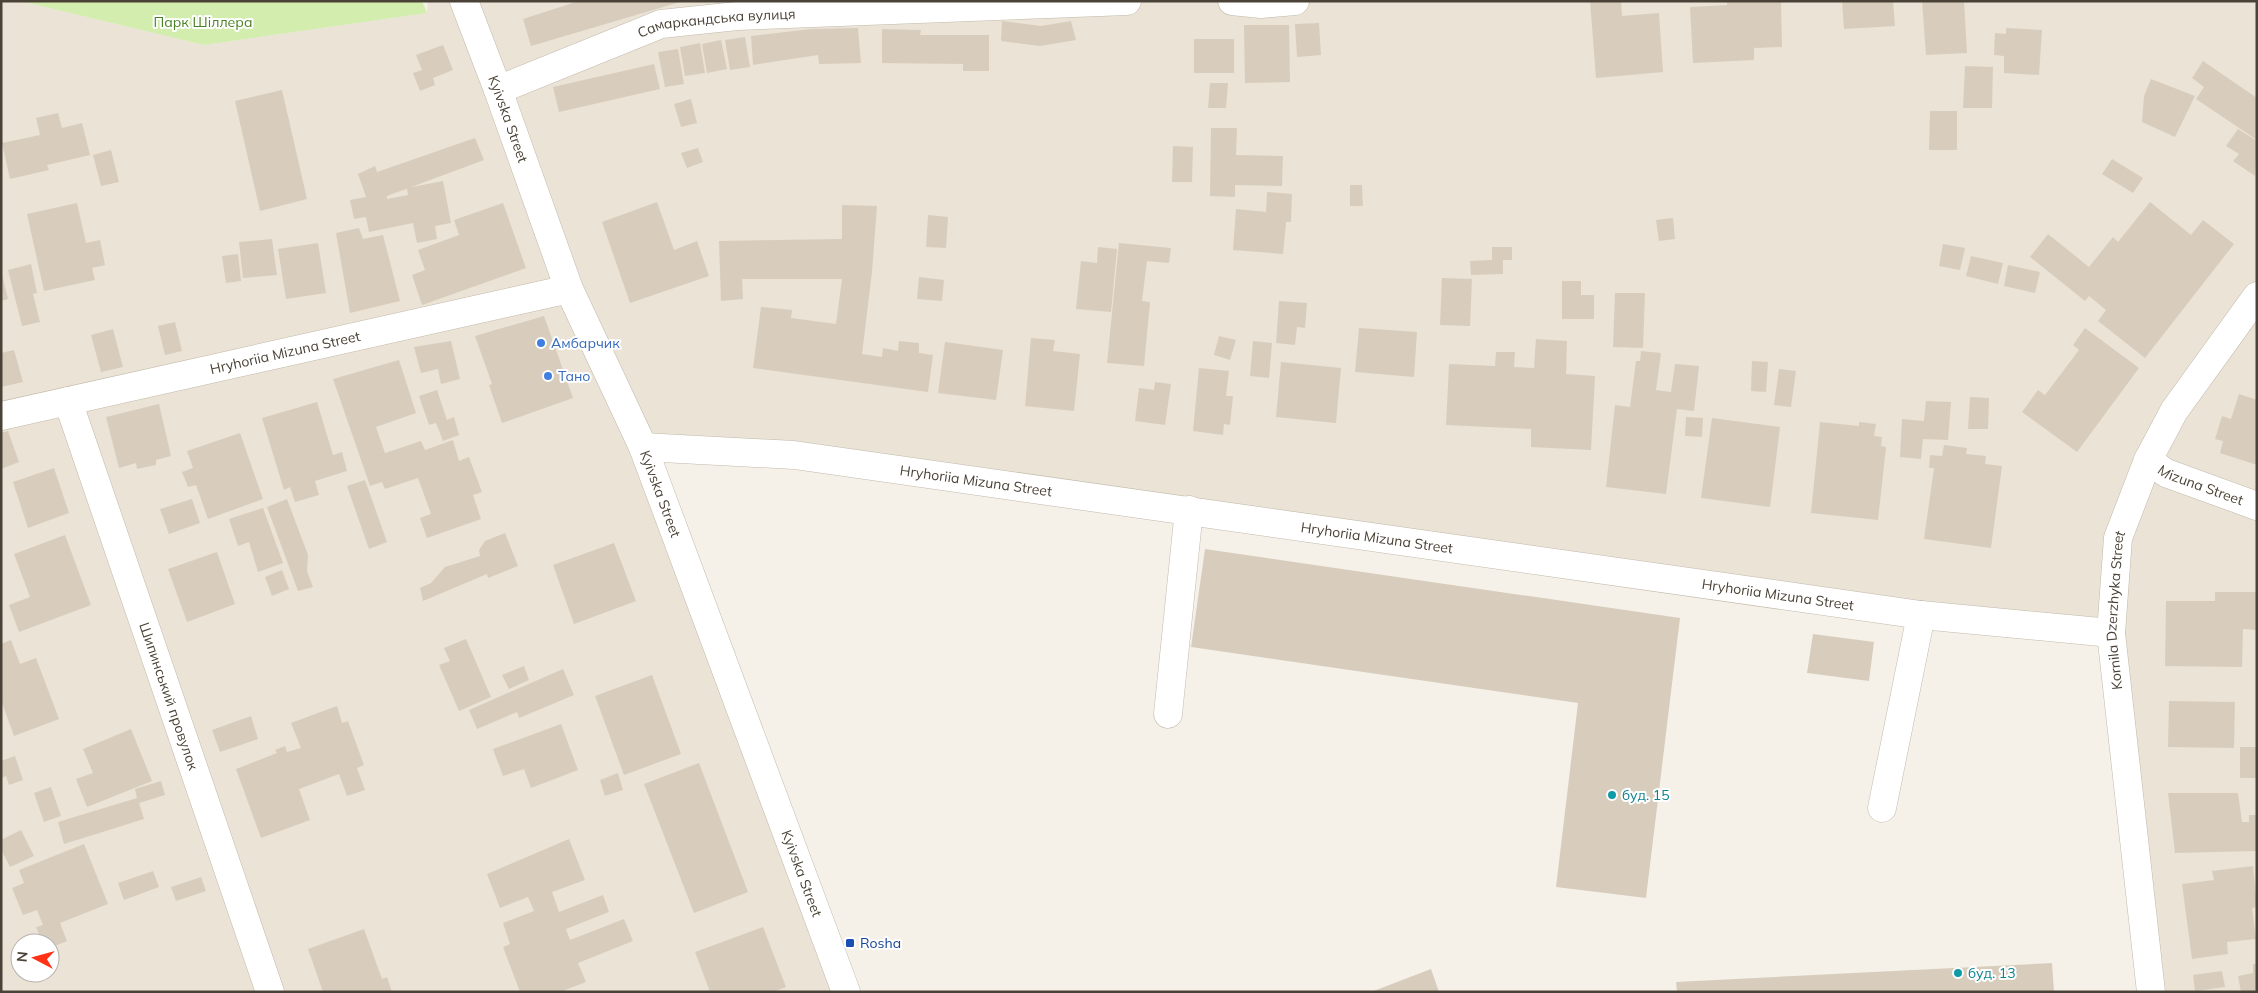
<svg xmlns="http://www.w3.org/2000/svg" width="2258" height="993" font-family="Mulish,sans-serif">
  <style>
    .residential { fill: #eae3d6; fill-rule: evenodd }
    .green { fill: #d2edae }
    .building { fill: #d8cdbd }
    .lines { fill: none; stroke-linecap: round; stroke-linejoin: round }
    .minor-casing { stroke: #c2b9aa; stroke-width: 29 }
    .minor { stroke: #fff; stroke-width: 28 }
    .shop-dot { fill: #3f7fe0; stroke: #fff; stroke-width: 2 }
    .culture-dot { fill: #0f9aa8; stroke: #fff; stroke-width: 2 }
    .transit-dot { fill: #1a4fb4; stroke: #fff; stroke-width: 2 }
    .labels { text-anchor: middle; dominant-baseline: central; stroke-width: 4; stroke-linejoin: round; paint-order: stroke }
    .park-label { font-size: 14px; fill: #4a8124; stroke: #fff }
    .street-label { font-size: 14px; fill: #4a4236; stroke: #fff }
    .shop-label { font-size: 14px; fill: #366cbe; stroke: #fff; text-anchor: start }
    .culture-label { font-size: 14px; fill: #0d838f; stroke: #fff; text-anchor: start }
    .transit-label { font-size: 14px; fill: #164399; stroke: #fff; text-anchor: start }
  </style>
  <rect width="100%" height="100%" fill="#f5f1e9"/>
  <!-- residential -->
  <path class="residential" d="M1 1H20L204 45 427 13 428 1H2257V992H2149L2109 634 645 449 851 992H1ZM20 943H50V973H20Z"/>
  <!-- green -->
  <path class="green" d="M20 1H422L427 13 204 45Z"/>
  <!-- building -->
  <path class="building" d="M579 1H680V2L531 46 523 19Z
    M1590 1H1621L1622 16 1659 13 1663 72 1596 78Z
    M1727 1H1781L1782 47 1754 48V60L1693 63 1690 7 1727 5Z
    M1842 1H1893L1895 26 1844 29Z
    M1922 1H1964L1967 53 1926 55Z
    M1002 21 1041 26 1071 21 1076 40 1040 46 1001 41Z
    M1319 23 1321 55 1297 57 1295 24Z
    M1244 25H1289L1290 82 1245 83Z
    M858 28 861 63 819 64 818 55 753 65 751 36 811 29Z
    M2006 28 2042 30 2039 75 2004 73V56L1994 55 1995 33 2006 34Z
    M882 29 921 30 920 35H989V71H963V64L882 63Z
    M745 37 750 67 730 70 725 40Z
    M1194 39H1234V73H1194Z
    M721 40 727 69 707 73 702 44Z
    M700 43 705 73 685 76 680 47Z
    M443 45 453 70 433 78 435 85 420 91 413 73 422 70 416 55Z
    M678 49 684 84 665 87 658 52Z
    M2203 61 2257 98V140L2196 99 2204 87 2192 78Z
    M654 64 660 89 559 112 553 87Z
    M1965 66 1993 67 1992 108H1963Z
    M2151 79 2195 96 2175 137 2142 122 2144 96Z
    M1210 83H1228L1226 108H1208Z
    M282 90 307 199 260 211 235 101Z
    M691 99 697 123 681 127 674 104Z
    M1930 111H1957V150H1929Z
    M58 113 62 128 82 123 90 155 47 165 49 170 10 179 2 143 40 135 36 118Z
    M1211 128H1237L1236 155 1283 156 1282 186 1235 185V197L1210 196Z
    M2238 129 2257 141 2255 176 2233 161 2239 154 2226 146Z
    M475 138 484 160 387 196V199L408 195 407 188 443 181 451 223 435 226 437 239 417 243 413 223 369 232 366 217 354 219 350 200 366 197 358 174 375 166 377 172Z
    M1173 146 1193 147 1192 182H1172Z
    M698 148 703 162 687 168 681 153Z
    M111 150 119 182 101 186 93 155Z
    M2112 159 2143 178 2133 193 2102 174Z
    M1350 185H1362L1363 206H1350Z
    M1267 192 1292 194 1291 222H1286L1283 254 1233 250 1236 209 1266 212Z
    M657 202 674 250 697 241 709 276 630 303 602 222Z
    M2150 202 2191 235 2203 220 2234 244 2145 358 2098 321 2106 310 2089 296 2085 301 2030 257 2048 234 2089 267 2113 237 2118 242Z
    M77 203 86 243 100 240 105 265 92 268 95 280 44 291 27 214Z
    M503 203 526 268 422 305 412 275 425 270 418 250 459 235 454 220Z
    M842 205 877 206 872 272 862 354 882 357 883 348 898 351 899 341 919 343V353L933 355 928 392 753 368 761 307 792 310 791 318 836 324 842 279H742L743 299 721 301 719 241 842 239Z
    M928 215 948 217 946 248 926 247Z
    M1673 218 1675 239 1659 241 1656 220Z
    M359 228 363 239 383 235 400 301 350 313 336 233Z
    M272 239 277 275 243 278 239 242Z
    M318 243 326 293 286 299 278 249Z
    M1119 243 1171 248 1169 263 1147 261 1142 301 1150 302 1144 366 1107 363Z
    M1943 244 1965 248 1960 270 1939 266Z
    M1098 247 1117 249 1111 312 1076 309 1081 261 1097 263Z
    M1492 247H1512V260H1503V274L1471 275 1470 261 1492 260Z
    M238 254 241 281 226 283 222 256Z
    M1971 256 2003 263 1998 284 1966 276Z
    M31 264 37 293 33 294 40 322 22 326 8 270Z
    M2008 265 2040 272 2035 293 2004 286Z
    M1 271 8 299 1 301Z
    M919 277 944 280 942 301 917 299Z
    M1442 278 1472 279 1470 326 1440 325Z
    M1562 281H1581V295H1594V319H1562Z
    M1615 293H1645L1643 348 1613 347Z
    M1279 301 1307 303 1305 328 1297 327 1295 345 1276 343Z
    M544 316 573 398 502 423 489 385 492 384 475 336Z
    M175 322 182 351 165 355 158 326Z
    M1359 328 1417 332 1414 377 1355 372Z
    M2085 328 2139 368 2077 452 2022 412 2038 390 2045 395 2079 350 2073 345Z
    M113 329 123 367 101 372 91 335Z
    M1219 336 1236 340 1230 360 1214 355Z
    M1031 338 1055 340 1053 351 1080 354 1074 411 1025 406Z
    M1536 339 1567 341 1566 374 1595 376 1591 450 1531 447V429L1446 425 1449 364 1495 366 1496 352H1515L1514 367 1534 368Z
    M451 341 460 379 441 384 438 369 421 373 414 347Z
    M1253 341 1272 343 1269 378 1250 376Z
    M945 342 1003 350 996 400 938 393Z
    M14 350 23 382 1 387V353Z
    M1641 351 1661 353 1656 390 1671 392 1675 364 1699 366 1694 411 1677 409 1666 494 1606 487 1615 405 1630 407 1636 361H1640Z
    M399 360 416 413 376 427 385 453 421 441 425 450 453 440 459 461 469 457 482 492 473 495 481 519 427 538 420 518 431 514 418 478 385 489 382 482 370 486 333 379Z
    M1752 361 1768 362 1766 392 1751 391Z
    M1281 362 1341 368 1336 423 1276 417Z
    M1199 368 1229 371 1226 396H1233L1230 425 1224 424 1223 435 1193 431Z
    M1779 369 1796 371 1791 407 1774 405Z
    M1155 382 1171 384 1165 425 1135 421 1139 388 1154 390Z
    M437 390 447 420 454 417 459 435 443 441 436 423 429 425 419 396Z
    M2239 394 2257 400V465L2220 453 2223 441 2215 439 2222 416 2231 419Z
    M1970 397 1989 398 1988 429H1968Z
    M1926 401 1951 402 1948 440 1923 439 1921 459 1900 457 1902 419 1924 421Z
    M317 402 333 455 342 452 347 471 315 481 319 495 295 502 290 487 284 490 262 418Z
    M159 404 171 456 156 460V465L137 469 136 463 119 468 106 417Z
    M1686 417 1703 418 1702 437 1685 436Z
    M1712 418 1780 427 1770 507 1701 498Z
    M1820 422 1859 426V422L1876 424 1874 436 1882 437 1881 446 1886 447 1878 520 1811 513Z
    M8 431 19 462 1 469V433Z
    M240 433 263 499 208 519 196 485 188 487 182 472 193 468 187 451Z
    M1944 445 1967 448 1966 454 1986 456 1985 464 2002 466 1991 548 1924 539 1934 468H1929L1930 455 1942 456Z
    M54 468 69 513 28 528 13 482Z
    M365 480 387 542 369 549 347 486Z
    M192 499 200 523 169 534 160 509Z
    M287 499 308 555 307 571 313 587 298 591 267 507Z
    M263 508 283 563 258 572 249 542 238 546 229 519Z
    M505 533 518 566 488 578 487 574 423 601 420 588 431 583 445 567 480 556 479 550 485 541Z
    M65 535 91 605 19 632 9 605 30 597 14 554Z
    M614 543 636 601 574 624 553 565Z
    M1205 549 1680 618 1646 898 1556 887 1578 703 1191 647Z
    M217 552 235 604 187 622 168 569Z
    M282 570 289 589 272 596 265 577Z
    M2215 592H2257V630L2243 629 2242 667 2165 666 2166 601H2215Z
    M1813 634 1874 642 1869 681 1807 673Z
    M466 639 491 697 459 711 439 665 450 661 444 648Z
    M11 640 20 664 36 658 59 719 14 736 1 700V644Z
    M524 666 529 680 509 689 502 675Z
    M563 669 574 695 519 718 517 712 477 729 469 710Z
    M652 675 681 754 624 775 595 696Z
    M2169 701 2235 702 2234 748 2168 747Z
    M337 706 342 723 348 721 364 765 357 768 365 790 347 796 339 774 299 789 310 820 261 838 236 769 277 753 275 750 285 746 287 752 301 748 291 723Z
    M251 716 258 739 220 752 212 730Z
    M561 724 578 770 531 788 524 769 503 776 493 749Z
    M131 729 152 781 87 807 76 779 93 773 83 749Z
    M2240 747H2257V778H2240Z
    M15 756 23 780 9 785 6 776 1 778V761Z
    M699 763 748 892 694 913 644 784Z
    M618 773 623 790 605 796 600 780Z
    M161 781 165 795 139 803 144 819 64 844 58 822 137 798 135 789Z
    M51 787 61 816 44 822 34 793Z
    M2168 793H2238L2242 822H2249V815H2257V851L2175 853Z
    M21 830 34 856 10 867 1 849V840Z
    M569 839 585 880 552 892 559 912 603 895 609 912 566 929 570 940 624 919 633 941 578 963 586 982 560 992H520L503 947 510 944 503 923 534 911 528 897 500 908 487 874Z
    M84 844 108 904 60 923 67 941 50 948V943H43L36 927 43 925 37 910 23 915 12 888 24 883 19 870Z
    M2253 866 2257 907 2252 908 2256 939 2227 942 2228 954 2192 959 2182 884 2214 880 2212 871Z
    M153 871 159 887 124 900 118 883Z
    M201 877 206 891 176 901 171 887Z
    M763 927 786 987 773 992H710L695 952Z
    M364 929 382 979 387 977 392 992H323L308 949Z
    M2052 963 2054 992H1677L1676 982Z
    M2253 964H2257V992H2241L2238 976 2253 973Z
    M1431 969 1439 992H1371Z
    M2222 971 2225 987 2195 991 2193 975Z"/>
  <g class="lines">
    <defs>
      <g id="minor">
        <path id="s1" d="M464 1 498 90 569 289 643 447 846 992"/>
        <path d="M1232 1 1261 4 1295 1"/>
        <path id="s2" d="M498 90 661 24 737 16 1127 1"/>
        <path id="s3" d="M68 401 270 992"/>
        <path id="s4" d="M1 416 569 289"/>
        <path id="s5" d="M643 447 794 455 1921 615 2111 633"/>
        <path id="s6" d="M2148 460 2166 473 2257 506"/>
        <path d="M1168 714 1189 510"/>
        <path d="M1882 808 1921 615"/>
        <path id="s7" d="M2151 992 2111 633 2118 538 2148 460 2174 411 2257 296"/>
      </g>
    </defs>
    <!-- minor casing -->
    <use href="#minor" class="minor-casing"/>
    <!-- minor -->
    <use href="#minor" class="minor"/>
  </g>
  <!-- markers -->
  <g class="shop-dot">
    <circle cx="541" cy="343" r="5"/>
    <circle cx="548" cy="376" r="5"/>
  </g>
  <g class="culture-dot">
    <circle cx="1612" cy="795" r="5"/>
    <circle cx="1958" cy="973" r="5"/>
  </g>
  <rect class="transit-dot" x="845" y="938" width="10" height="10" rx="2.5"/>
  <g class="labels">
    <!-- park labels -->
    <g class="park-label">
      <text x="203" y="22">Парк Шіллера</text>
    </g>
    <!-- street labels -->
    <g class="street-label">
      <text stroke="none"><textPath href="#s2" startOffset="231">Самаркандська вулиця</textPath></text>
      <text stroke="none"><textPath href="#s1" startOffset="126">Kyivska Street</textPath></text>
      <text stroke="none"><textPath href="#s4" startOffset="291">Hryhoriia Mizuna Street</textPath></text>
      <text stroke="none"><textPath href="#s5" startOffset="335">Hryhoriia Mizuna Street</textPath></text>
      <text stroke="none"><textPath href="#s6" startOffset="59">Mizuna Street</textPath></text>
      <text stroke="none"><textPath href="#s1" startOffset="531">Kyivska Street</textPath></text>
      <text stroke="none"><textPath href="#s5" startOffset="740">Hryhoriia Mizuna Street</textPath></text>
      <text stroke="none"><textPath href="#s5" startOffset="1145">Hryhoriia Mizuna Street</textPath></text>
      <text stroke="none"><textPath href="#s7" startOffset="384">Kornila Dzerzhyka Street</textPath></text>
      <text stroke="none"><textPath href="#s3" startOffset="312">Шипинський провулок</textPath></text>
      <text stroke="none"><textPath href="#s1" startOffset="936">Kyivska Street</textPath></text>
    </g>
    <!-- shop labels -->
    <g class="shop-label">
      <text x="551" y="343">Амбарчик</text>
      <text x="558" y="376">Тано</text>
    </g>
    <!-- culture labels -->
    <g class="culture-label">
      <text x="1622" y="795">буд. 15</text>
      <text x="1968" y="973">буд. 13</text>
    </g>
    <!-- transit labels -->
    <g class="transit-label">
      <text x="860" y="943">Rosha</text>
    </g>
  </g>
  <!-- border -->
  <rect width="2258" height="993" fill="none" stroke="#4a4236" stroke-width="5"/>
  <!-- north arrow -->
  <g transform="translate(35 958) rotate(276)"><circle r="24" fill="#ffffff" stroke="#b7b3af"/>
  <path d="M0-4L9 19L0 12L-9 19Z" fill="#ff3216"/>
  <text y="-8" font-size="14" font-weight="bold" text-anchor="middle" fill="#4a4236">N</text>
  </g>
</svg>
